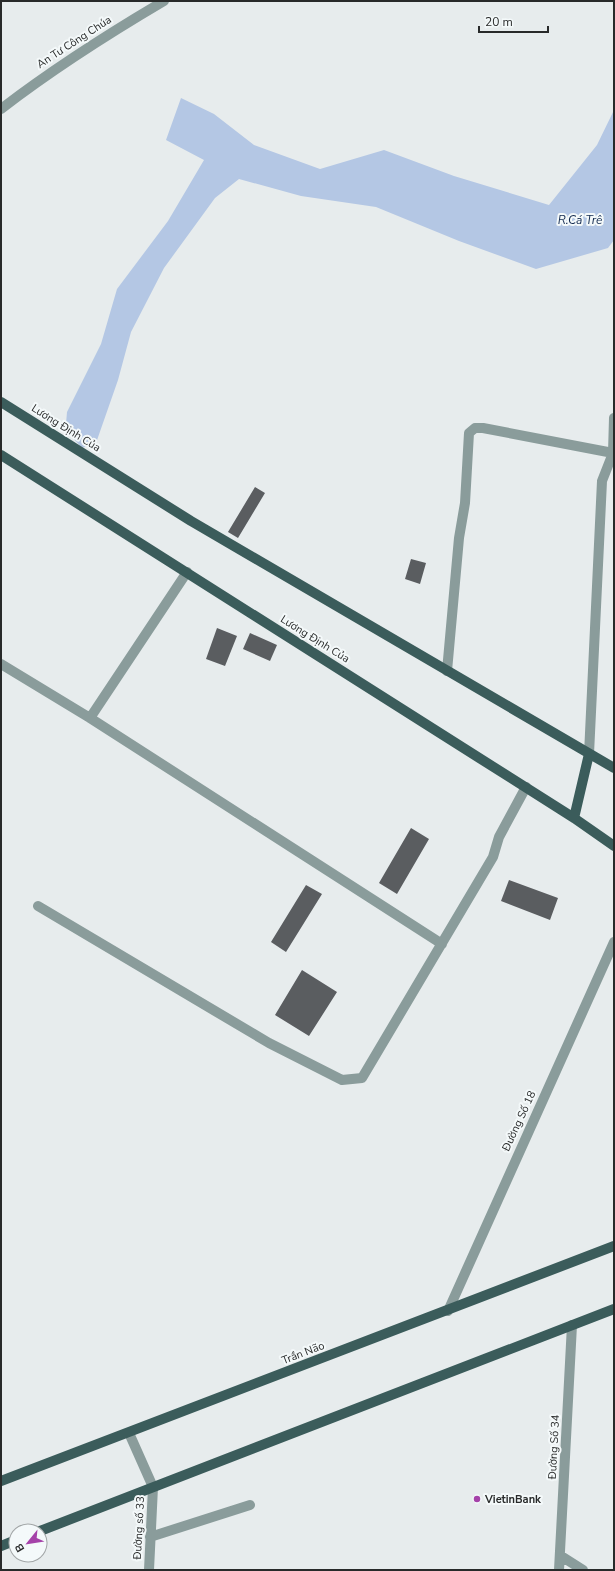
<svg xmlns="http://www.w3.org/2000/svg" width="615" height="1571" font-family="'Nunito Sans',sans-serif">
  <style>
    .water { fill: #b4c7e4 }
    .building { fill: #5a5d60 }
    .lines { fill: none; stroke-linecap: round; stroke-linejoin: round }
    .minor { stroke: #8a9c9b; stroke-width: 10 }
    .major { stroke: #3b5c5b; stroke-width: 10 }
    .poi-dot { fill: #a542a9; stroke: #f4f9fa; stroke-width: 1.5 }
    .labels { text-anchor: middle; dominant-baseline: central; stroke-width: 4; stroke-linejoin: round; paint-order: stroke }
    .street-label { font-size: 11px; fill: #282a2a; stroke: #f4f9fa }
    .poi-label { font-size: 11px; font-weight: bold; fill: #282a2a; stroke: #f4f9fa; text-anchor: start }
    .water-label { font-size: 12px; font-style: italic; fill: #10284e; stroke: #f4f9fa }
  </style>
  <rect width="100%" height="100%" fill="#e7eced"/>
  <!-- water -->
  <path class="water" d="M181 98 214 114 254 145 320 169 384 150 454 176 549 205 597 145 614 110V240L608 248 536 269 459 241 376 207 301 196 239 179 215 198 164 268 131 332 118 380 96 443 82 448 74 439 66 424 67 412 101 344 117 289 168 221 204 160 166 140Z"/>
  <!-- building -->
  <path class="building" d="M255 487 265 493 238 538 228 532Z
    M411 559 426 563 420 584 405 579Z
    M217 628 237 636 225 666 206 659Z
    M250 633 277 645 270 661 243 649Z
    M411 828 429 839 397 894 379 883Z
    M509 880 558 898 550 920 501 901Z
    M306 885 322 894 286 952 271 942Z
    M302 970 337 992 309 1036 275 1015Z"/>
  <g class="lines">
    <!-- minor -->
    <path class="minor" d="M1 109C53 69 108 34 164 1
      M1 664 90 718 442 944
      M447 671 459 538 465 503 469 433 475 428H483L613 453
      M90 718 187 572
      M589 754 602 481 613 453 614 418
      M38 906 269 1043 342 1080 362 1078 493 857 499 837 526 787
      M448 1311 614 942
      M129 1433 153 1487 149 1570
      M150 1537 250 1505
      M561 1556 583 1570
      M559 1570 572 1325"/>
    <!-- major -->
    <path class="major" d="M1 402 191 521 614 768
      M1 455 574 818 614 846
      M574 818 589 754
      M1 1481 614 1246
      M40 1531 614 1309
      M1 1546 16 1540"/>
  </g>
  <!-- markers -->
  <circle class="poi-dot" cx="477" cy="1499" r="4"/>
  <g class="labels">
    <!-- street labels -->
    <g class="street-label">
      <text transform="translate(74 42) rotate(-33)">An Tư Công Chúa</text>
      <text transform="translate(66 428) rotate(32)">Lương Định Của</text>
      <text transform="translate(315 639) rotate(32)">Lương Định Của</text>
      <text transform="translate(519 1121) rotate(-65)">Đường Số 18</text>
      <text transform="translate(303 1353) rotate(-21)">Trần Não</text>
      <text transform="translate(554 1447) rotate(-87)">Đường Số 34</text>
      <text transform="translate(139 1528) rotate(-87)">Đường số 33</text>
    </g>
    <!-- poi labels -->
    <g class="poi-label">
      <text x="485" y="1499">VietinBank</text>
    </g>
    <!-- water labels -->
    <g class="water-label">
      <text x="580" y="220">R.Cá Trê</text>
    </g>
  </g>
  <!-- border -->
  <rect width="615" height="1571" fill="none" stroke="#282a2a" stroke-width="4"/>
  <!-- north arrow -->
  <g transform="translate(28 1543) rotate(240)"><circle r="19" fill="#f4f9fa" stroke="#a2a6a7"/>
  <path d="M0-3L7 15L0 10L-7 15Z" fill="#a542a9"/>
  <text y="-6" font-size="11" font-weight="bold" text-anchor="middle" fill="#282a2a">B</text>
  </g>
  <!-- scale -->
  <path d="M479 26v6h69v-6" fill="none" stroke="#282a2a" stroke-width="2"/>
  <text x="485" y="26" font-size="12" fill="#282a2a" stroke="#f4f9fa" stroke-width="3" paint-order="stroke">20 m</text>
</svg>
